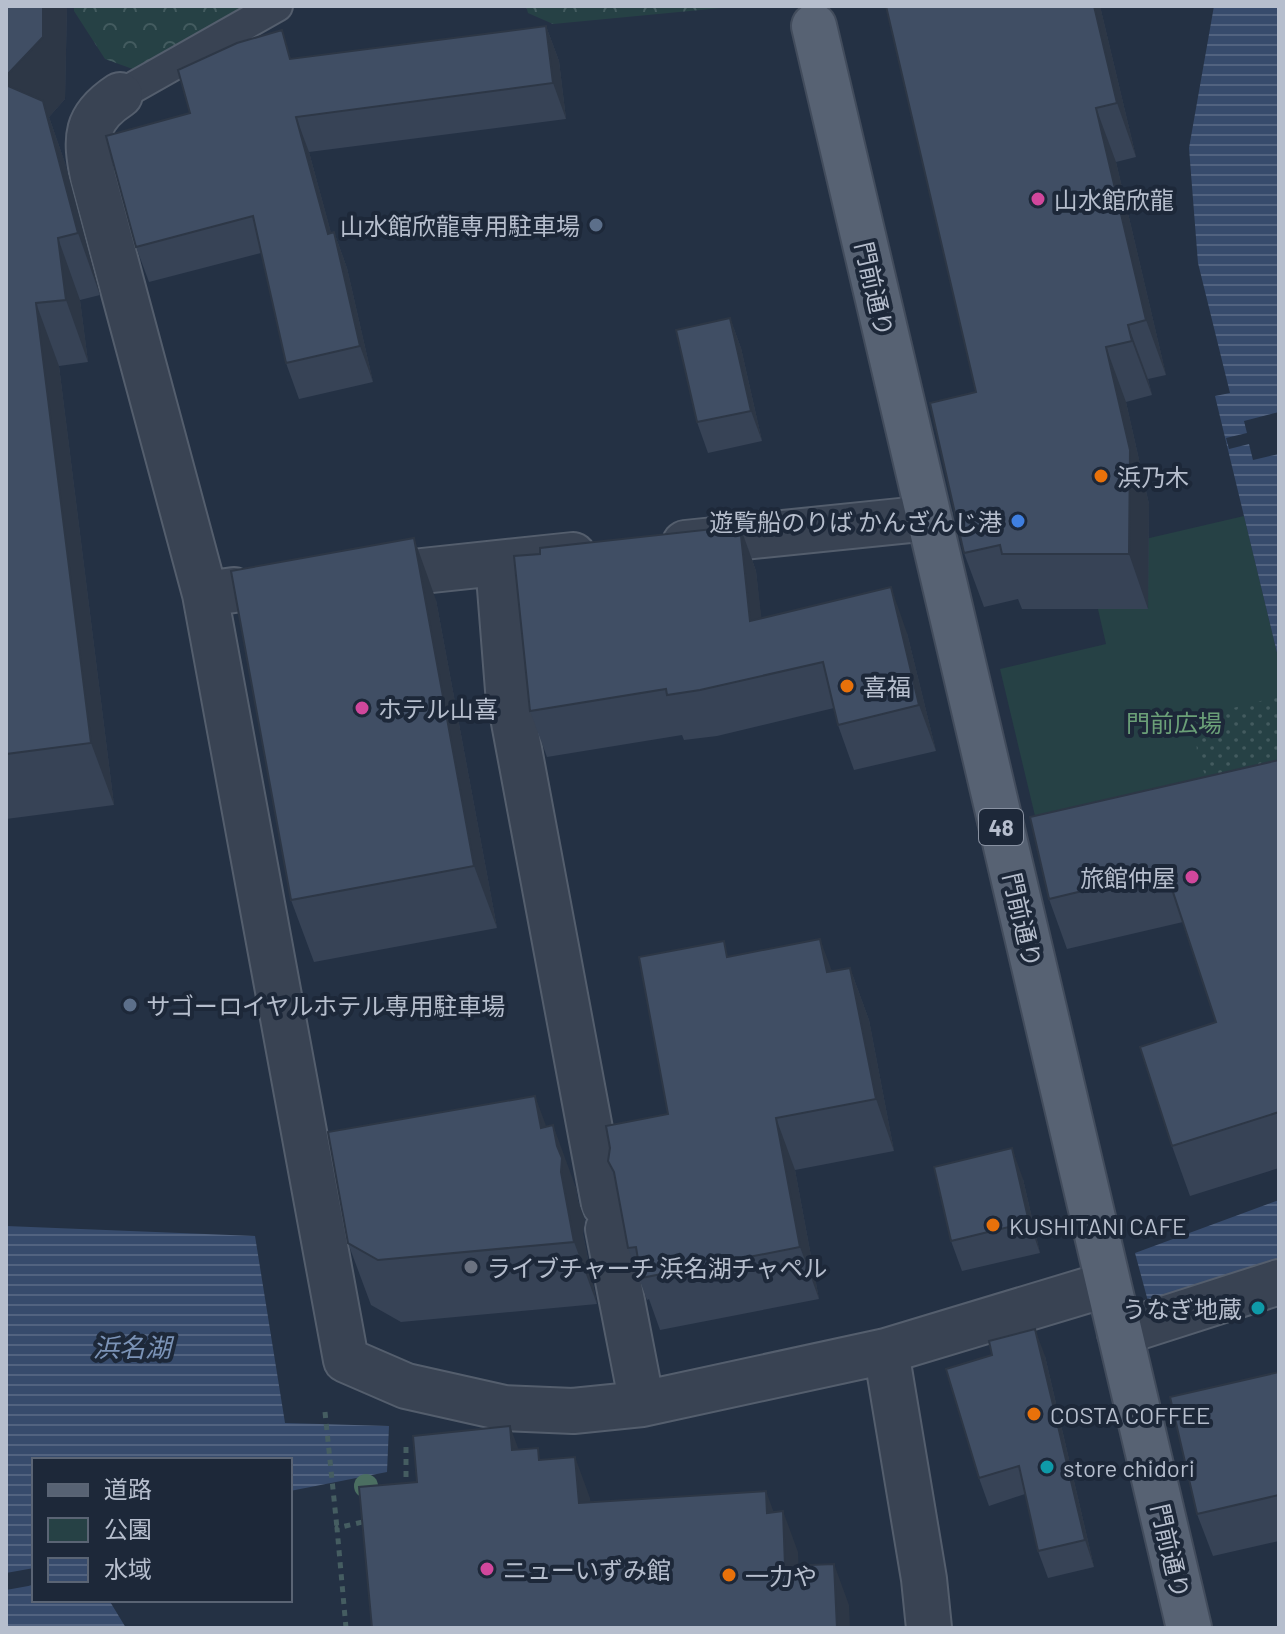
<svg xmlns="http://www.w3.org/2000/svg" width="1285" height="1634" font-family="Barlow,'Noto Sans JP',sans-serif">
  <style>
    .green { fill: #264145 }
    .forest { fill: url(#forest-crowns) }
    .garden { fill: url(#garden-dots) }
    .water { fill: url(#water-rules) }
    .pier { fill: #243144 }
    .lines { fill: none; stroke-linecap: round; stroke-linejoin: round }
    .lane-casing { stroke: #545e6d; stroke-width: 34 }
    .street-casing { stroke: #545e6d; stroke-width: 48 }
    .primary-casing { stroke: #424c5c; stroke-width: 48 }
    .path { stroke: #455d61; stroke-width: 5; stroke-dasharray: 6 6; stroke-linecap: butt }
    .lane { stroke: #394353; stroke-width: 30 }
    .street { stroke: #394353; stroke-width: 44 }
    .primary { stroke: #576273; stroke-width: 44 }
    .tree { fill: #4b6e61 }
    .wall { fill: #374356 }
    .shaded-wall { fill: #2d3746 }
    .building { fill: #404e64; stroke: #2d3746; stroke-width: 2 }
    .hotel-dot { fill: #d1479c; stroke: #1d2839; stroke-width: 3 }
    .service-dot { fill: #5c6f8a; stroke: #1d2839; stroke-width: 3 }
    .food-dot { fill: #e8710a; stroke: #1d2839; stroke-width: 3 }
    .shop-dot { fill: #3f7fe0; stroke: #1d2839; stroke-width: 3 }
    .worship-dot { fill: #6b7280; stroke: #1d2839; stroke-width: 3 }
    .culture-dot { fill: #0f9aa8; stroke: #1d2839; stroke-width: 3 }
    .labels { text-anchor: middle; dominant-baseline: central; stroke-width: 8; stroke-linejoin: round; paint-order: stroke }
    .shield { fill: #1d2839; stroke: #8891a1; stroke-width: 2 }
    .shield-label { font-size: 22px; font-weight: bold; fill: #b6becd }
    .poi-label { font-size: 24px; fill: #b6becd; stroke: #1d2839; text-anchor: start }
    .street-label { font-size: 24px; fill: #b6becd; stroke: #1d2839 }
    .park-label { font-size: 24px; fill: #6ba078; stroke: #1d2839 }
    .water-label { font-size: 26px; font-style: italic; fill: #7b93b7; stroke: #1d2839 }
  </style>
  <defs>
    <pattern id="forest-crowns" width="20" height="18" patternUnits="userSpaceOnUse" patternTransform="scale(2)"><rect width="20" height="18" fill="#264145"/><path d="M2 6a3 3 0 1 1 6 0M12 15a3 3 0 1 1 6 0" fill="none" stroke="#435b5f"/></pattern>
    <pattern id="garden-dots" width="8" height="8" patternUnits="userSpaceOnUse" patternTransform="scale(2)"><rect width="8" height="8" fill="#264145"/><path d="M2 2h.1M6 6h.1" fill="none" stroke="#435b5f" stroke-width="1.8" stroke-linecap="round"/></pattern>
    <pattern id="water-rules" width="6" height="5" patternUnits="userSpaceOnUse" patternTransform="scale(2)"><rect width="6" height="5" fill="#374b6c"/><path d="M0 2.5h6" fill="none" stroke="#526380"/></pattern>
  </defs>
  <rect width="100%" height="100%" fill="#243144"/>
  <!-- green -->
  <path class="green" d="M1244 516 1279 661V804L1045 858 1000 669 1106 644 1085 553Z"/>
  <!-- forest -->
  <path class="forest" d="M74 6H258L141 72 105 59 74 11Z
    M526 6H742L553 24 528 13Z"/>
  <!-- garden -->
  <path class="garden" d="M1279 697V804L1207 778C1172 714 1232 708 1279 697Z"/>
  <!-- water -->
  <path class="water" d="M1214 6H1279V661L1215 396 1230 393 1198 263 1189 148Z
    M1279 1200V1261L1149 1305 1135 1253Z
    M6 1226 255 1236 285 1423 389 1426 387 1472 290 1491V1460H34V1568L6 1573Z
    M34 1585V1600H109L126 1628H6V1590Z"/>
  <!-- pier -->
  <path class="pier" d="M1279 412V454L1253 460 1249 444 1229 449 1226 438 1247 433 1244 421Z"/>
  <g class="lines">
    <defs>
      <path id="lane" d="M120 95 277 6"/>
      <path id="street" d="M120 95C85 118 85 137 93 177L205 594 234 590
        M685 543 929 518
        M498 563 508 690 604 1204
        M366 577 573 555
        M205 594 346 1360 406 1386 504 1408 573 1411 642 1404 886 1351 1108 1284
        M608 1229 642 1404
        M1120 1333 1279 1282
        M886 1351 924 1579 929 1628"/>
      <path id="primary" d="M814 26 1189 1628"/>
    </defs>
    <!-- lane casing -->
    <use href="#lane" class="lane-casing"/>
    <!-- street casing -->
    <use href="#street" class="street-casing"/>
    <!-- primary casing -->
    <use href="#primary" class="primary-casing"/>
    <!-- path -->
    <path class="path" d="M325 1412 337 1528
      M406 1489V1443
      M346 1628 337 1528 367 1521"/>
    <!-- lane -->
    <use href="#lane" class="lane"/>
    <!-- street -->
    <use href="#street" class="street"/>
    <!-- primary -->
    <use href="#primary" class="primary"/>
  </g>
  <!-- trees -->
  <circle class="tree" cx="366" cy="1486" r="12"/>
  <!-- wall -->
  <path class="wall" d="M6 6H67L65 99 49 117 65 163 100 295 80 300 88 362 59 366 114 805 6 819Z
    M1100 6 1136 157 1116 162 1166 375 1148 379 1152 395 1126 402 1149 504 1148 609H1022L1018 599 984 607 964 553 976 392Z
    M546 26 559 61 566 119 309 152 331 233 334 232 347 268 373 382 299 399 286 363 261 253 149 282 136 247 293 59Z
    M730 318 741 348 762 441 708 453 697 422Z
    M740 526 756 571 761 618 907 633 936 751 854 770 838 725 834 708 717 736 684 740 682 735 547 757 530 711 540 554Z
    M436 600 497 928 314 962 291 900Z
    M1279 760V1168L1190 1196 1172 1146 1216 1022 1183 922 1067 949 1049 899Z
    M730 957 832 971 850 968 869 1020 894 1151 795 1170 819 1299 660 1330 649 1299 647 1300 628 1248 615 1180 608 1161 668 1114Z
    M546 1127 576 1188 578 1201 585 1220 583 1234 597 1304 401 1322 371 1305 348 1243Z
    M1023 1179 1040 1253 962 1271 951 1241Z
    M1045 1356 1094 1567 1048 1578 1038 1551 1025 1494 989 1506 979 1478Z
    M1279 1372V1541L1213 1556 1197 1514Z"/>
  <!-- shaded-wall -->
  <path class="shaded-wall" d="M43 6H67L65 99 49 117 65 163 100 295 78 233 6 100V76Z
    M1094 6H1100L1136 157 1117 103Z
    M546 26 559 61 566 119 553 83Z
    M1096 108 1116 162 1166 375 1146 320Z
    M296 117 309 152 341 269 328 234Z
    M334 232 347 268 373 382 360 346Z
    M58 238 80 300 88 362 66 300Z
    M36 303 59 366 114 805 91 743Z
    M730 318 741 348 762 441 751 411Z
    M1128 325 1148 379 1152 395 1132 341Z
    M1106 347 1126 402 1149 504 1148 609 1129 554Z
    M740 526 756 571 767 666 750 621Z
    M414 538 436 600 497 928 474 866Z
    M891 587 907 633 936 751 919 705Z
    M820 939 839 990 827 972Z
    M850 968 869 1020 894 1151 876 1099Z
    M535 1096 558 1158 541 1128Z
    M776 1118 795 1170 819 1299 800 1247Z
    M553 1125 576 1188 578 1201 585 1220 583 1234 597 1304 574 1242Z
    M1012 1148 1023 1179 1040 1253 1029 1222Z
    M1035 1329 1045 1356 1094 1567 1085 1540Z
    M510 1426 525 1467 512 1450Z
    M575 1457 590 1498 594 1544 579 1503Z
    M766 1491 781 1532 767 1513Z
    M783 1511 798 1552 800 1607 785 1566Z
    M834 1564 849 1605 850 1628H837Z"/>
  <!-- building -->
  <path class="building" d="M6 6H43V37L6 76Z
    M886 6H1094L1117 103 1096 108 1146 320 1128 325 1132 341 1106 347 1130 450 1129 554H1002L1000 545 964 553 930 403 976 392Z
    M546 26 553 83 296 117 328 234 334 232 360 346 286 363 253 216 136 247 106 136 190 113 178 70 237 43 282 30 290 59Z
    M6 85 43 101 78 233 58 238 66 300 36 303 91 743 6 754Z
    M730 318 751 411 697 422 676 330Z
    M740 526 750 621 891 587 919 705 838 725 823 662 700 690 667 695 666 689 530 711 514 556 540 554V548Z
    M414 538 474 866 291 900 231 571Z
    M1279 760V1112L1172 1146 1140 1047 1216 1022 1166 871 1049 899 1030 817Z
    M820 939 827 972 850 968 876 1099 776 1118 800 1247 641 1278 636 1247 628 1248 614 1172 608 1161 610 1148 606 1126 668 1114 639 957 724 941 727 957Z
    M535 1096 541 1128 553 1125 557 1146 562 1158 561 1172 574 1242 378 1260 348 1243 328 1132Z
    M1012 1148 1029 1222 951 1241 934 1167Z
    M1035 1329 1085 1540 1038 1551 1019 1466 979 1478 946 1369 992 1355 989 1341Z
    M1279 1372V1495L1197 1514 1170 1397Z
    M510 1426 512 1450 538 1448 539 1460 575 1457 579 1503 766 1491 767 1513 783 1511 785 1566 834 1564 837 1628H372L359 1487 417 1482 413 1436Z"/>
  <!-- markers -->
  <g class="hotel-dot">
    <circle cx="1038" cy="199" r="8"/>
    <circle cx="362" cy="708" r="8"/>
    <circle cx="1192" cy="877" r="8"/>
    <circle cx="487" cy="1569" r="8"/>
  </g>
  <g class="service-dot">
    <circle cx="596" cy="225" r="8"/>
    <circle cx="130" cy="1005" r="8"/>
  </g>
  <g class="food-dot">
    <circle cx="1101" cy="476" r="8"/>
    <circle cx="847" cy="686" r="8"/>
    <circle cx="993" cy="1225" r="8"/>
    <circle cx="1034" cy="1414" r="8"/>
    <circle cx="729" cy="1575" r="8"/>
  </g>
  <circle class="shop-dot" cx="1018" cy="521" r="8"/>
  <circle class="worship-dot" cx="471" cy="1267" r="8"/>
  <g class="culture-dot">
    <circle cx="1258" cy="1308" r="8"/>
    <circle cx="1047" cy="1467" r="8"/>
  </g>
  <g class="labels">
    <!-- shield labels -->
    <rect class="shield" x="979" y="809" width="44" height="36" rx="6"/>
    <g class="shield-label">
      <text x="1001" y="827">48</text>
    </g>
    <!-- poi labels -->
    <g class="poi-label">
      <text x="1054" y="199">山水館欣龍</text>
      <text x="580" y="225" text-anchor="end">山水館欣龍専用駐車場</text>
      <text x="1117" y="476">浜乃木</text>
      <text x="1002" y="521" text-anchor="end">遊覧船のりば かんざんじ港</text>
      <text x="863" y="686">喜福</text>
      <text x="378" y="708">ホテル山喜</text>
      <text x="1176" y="877" text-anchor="end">旅館仲屋</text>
      <text x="146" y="1005">サゴーロイヤルホテル専用駐車場</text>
      <text x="1009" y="1225">KUSHITANI CAFE</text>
      <text x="487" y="1267">ライブチャーチ 浜名湖チャペル</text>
      <text x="1242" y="1308" text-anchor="end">うなぎ地蔵</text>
      <text x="1050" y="1414">COSTA COFFEE</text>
      <text x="1063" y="1467">store chidori</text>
      <text x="503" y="1569">ニューいずみ館</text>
      <text x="745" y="1575">一力や</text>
    </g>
    <!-- street labels -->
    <g class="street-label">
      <text transform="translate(875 289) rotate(77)">門前通り</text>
      <text transform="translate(1023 920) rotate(77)">門前通り</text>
      <text transform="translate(1171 1551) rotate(77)">門前通り</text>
    </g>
    <!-- park labels -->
    <g class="park-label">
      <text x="1174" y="722">門前広場</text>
    </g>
    <!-- water labels -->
    <g class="water-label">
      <text x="132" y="1346">浜名湖</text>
    </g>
  </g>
  <!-- border -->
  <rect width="1285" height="1634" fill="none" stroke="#b6becd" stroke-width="16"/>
  <!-- legend -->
  <rect x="32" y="1458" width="260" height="144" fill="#1d2839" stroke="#5a6474" stroke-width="2"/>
  <rect x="48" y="1484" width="40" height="12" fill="#576273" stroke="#5a6474" stroke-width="2"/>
  <text x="104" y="1498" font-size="24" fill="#b6becd">道路</text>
  <rect x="48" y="1518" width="40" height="24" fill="#264145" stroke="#5a6474" stroke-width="2"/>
  <text x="104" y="1538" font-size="24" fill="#b6becd">公園</text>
  <rect x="48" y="1558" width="40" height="24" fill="url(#water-rules)" stroke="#5a6474" stroke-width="2"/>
  <text x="104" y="1578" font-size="24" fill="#b6becd">水域</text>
</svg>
